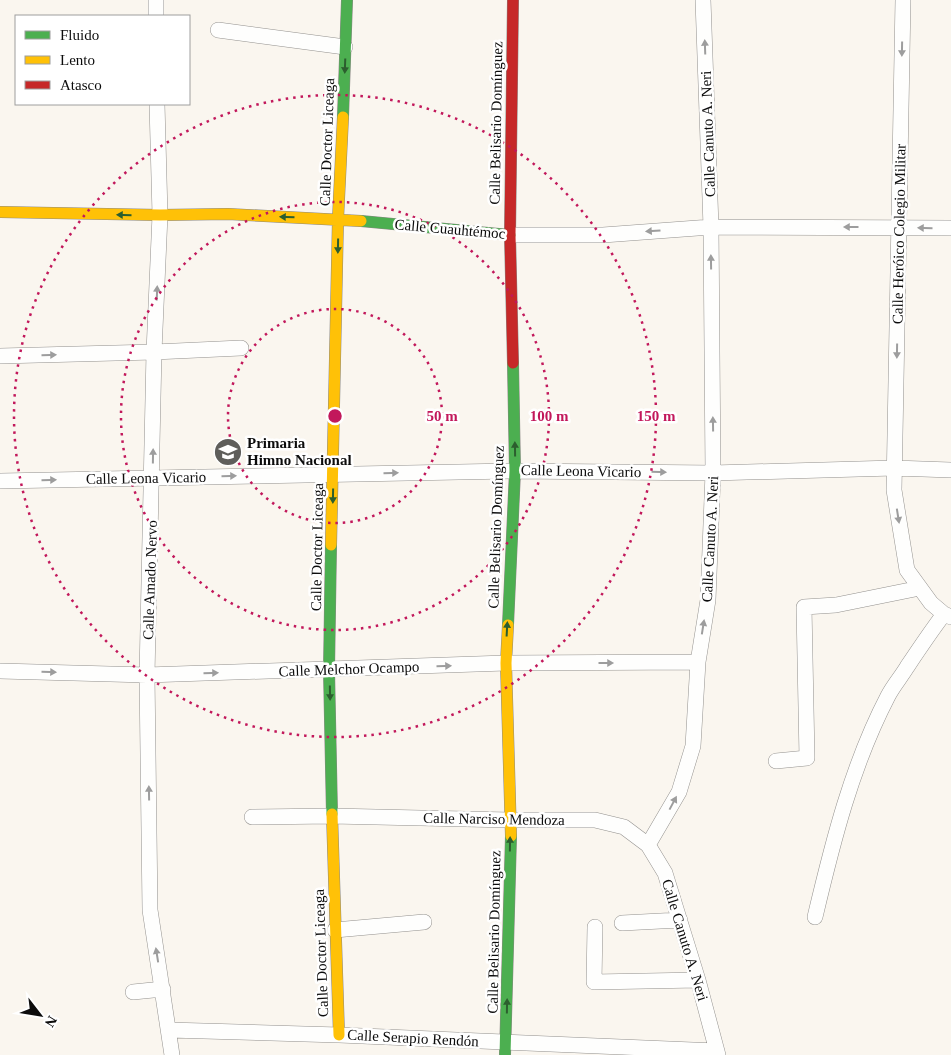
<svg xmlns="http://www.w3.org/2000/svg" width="951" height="1055" font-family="'Times New Roman',serif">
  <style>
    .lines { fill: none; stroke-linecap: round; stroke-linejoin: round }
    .street-casing { stroke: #93918e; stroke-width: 16 }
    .fast-casing { stroke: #8a8885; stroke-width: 12 }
    .slow-casing { stroke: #8a8885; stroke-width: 12 }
    .jam-casing { stroke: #8a8885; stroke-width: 12 }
    .street { stroke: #fefefd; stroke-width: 15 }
    .fast { stroke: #4caf50; stroke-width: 11 }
    .slow { stroke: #ffc107; stroke-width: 11 }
    .jam { stroke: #c62828; stroke-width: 11 }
    .oneway { fill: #9d9d9d }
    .oneway2 { fill: #2c5e2e }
    .ring { fill: none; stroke: #c2185b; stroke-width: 2.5; stroke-dasharray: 2.5 5 }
    .labels { text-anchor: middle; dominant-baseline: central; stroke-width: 5; stroke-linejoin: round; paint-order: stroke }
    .street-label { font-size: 15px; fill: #0c0c0c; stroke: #fff }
    .poi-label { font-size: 15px; font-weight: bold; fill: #0c0c0c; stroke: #fff; text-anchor: start }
    .centre { fill: #c2185b; stroke: #fff; stroke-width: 2.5 }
    .ring-label { font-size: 15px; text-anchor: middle; font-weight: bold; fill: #c2185b; stroke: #fff; stroke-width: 5; stroke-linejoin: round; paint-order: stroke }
  </style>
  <rect width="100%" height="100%" fill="#faf6ef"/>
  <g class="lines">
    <defs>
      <path id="street" d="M156 0V16
        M903 0 894 490 907 570 931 603 944 614 951 617
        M218 30 345 47
        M157 104 160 215 154 352 147 675 150 910 172 1055
        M510 235H603L711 227 951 228
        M0 356 154 352 241 348
        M0 481 515 471 713 473 894 468 951 470
        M0 671 147 675 506 663 698 662
        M776 761 807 758 804 607 836 605 920 588
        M252 817 332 816 511 820H595L624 827 648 845 665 873 698 980 718 1055
        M648 845 679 792 693 746 698 662 708 600 713 473 711 227 703 0
        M815 917C833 841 852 765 888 696 893 686 901 677 907 667 919 649 931 631 944 614
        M622 923 680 920
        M595 927 594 982 698 980
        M335 930 424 922
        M133 992 163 989
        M169 1030 339 1035 717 1051"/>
      <path id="fast" d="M343 117 347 0
        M361 221 510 235
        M331 545 329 670 332 814
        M508 625 515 471 513 363
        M505 1055 511 836"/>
      <path id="slow" d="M0 212 160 215 228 214 361 221
        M331 545 338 219 343 117
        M508 625 506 663 511 836
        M332 814 339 1035"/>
      <path id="jam" d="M513 363 510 235 513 0"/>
    </defs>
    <!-- street casing -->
    <use href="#street" class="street-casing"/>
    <!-- fast casing -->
    <use href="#fast" class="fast-casing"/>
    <!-- slow casing -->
    <use href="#slow" class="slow-casing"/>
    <!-- jam casing -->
    <use href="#jam" class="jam-casing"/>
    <!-- street -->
    <use href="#street" class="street"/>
    <!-- fast -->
    <use href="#fast" class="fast"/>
    <!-- slow -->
    <use href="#slow" class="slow"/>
    <!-- jam -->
    <use href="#jam" class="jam"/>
  </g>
  <!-- one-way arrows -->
  <defs><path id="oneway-solid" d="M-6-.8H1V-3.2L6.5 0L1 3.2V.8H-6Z" transform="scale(1.25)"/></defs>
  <g class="oneway">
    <use href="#oneway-solid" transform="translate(705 47) rotate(-92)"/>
    <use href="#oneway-solid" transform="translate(902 49) rotate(91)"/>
    <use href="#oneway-solid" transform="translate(851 227) rotate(-180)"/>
    <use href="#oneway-solid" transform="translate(925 228) rotate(-179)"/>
    <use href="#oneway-solid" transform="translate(653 231) rotate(176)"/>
    <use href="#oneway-solid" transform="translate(711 262) rotate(-91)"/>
    <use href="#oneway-solid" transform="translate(157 293) rotate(-88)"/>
    <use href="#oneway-solid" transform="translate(897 351) rotate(91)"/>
    <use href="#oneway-solid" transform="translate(49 355) rotate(-1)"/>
    <use href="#oneway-solid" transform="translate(713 424) rotate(-91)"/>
    <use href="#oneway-solid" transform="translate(153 456) rotate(-89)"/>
    <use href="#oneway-solid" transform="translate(659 472) rotate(1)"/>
    <use href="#oneway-solid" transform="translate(391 473) rotate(-1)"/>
    <use href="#oneway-solid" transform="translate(229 476) rotate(-1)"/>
    <use href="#oneway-solid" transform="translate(49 480) rotate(-1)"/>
    <use href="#oneway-solid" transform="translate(898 516) rotate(81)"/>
    <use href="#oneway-solid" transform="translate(703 627) rotate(-81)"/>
    <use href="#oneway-solid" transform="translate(606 663)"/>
    <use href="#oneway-solid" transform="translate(444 666) rotate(-2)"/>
    <use href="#oneway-solid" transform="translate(49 672) rotate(2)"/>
    <use href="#oneway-solid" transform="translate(211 673) rotate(-1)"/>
    <use href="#oneway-solid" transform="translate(149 793) rotate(-91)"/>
    <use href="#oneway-solid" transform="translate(673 803) rotate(-62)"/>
    <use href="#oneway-solid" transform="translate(157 955) rotate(-99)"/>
  </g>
  <g class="oneway2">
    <use href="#oneway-solid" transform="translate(345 66) rotate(92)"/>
    <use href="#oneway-solid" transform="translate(124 215) rotate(-179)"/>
    <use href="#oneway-solid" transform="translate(287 217) rotate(-178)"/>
    <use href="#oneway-solid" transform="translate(338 246) rotate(91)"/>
    <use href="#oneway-solid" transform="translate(515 449) rotate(-91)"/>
    <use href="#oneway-solid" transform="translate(333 496) rotate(91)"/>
    <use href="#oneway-solid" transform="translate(507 629) rotate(-87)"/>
    <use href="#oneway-solid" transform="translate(330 693) rotate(89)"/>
    <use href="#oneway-solid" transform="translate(510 844) rotate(-89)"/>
    <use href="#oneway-solid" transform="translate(507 1006) rotate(-89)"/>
  </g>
  <!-- distance rings -->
  <g class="ring">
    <circle cx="335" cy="416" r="107"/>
    <circle cx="335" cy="416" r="214"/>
    <circle cx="335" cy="416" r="321"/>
  </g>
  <!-- icons -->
  <defs>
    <symbol id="school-disc" viewBox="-11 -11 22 22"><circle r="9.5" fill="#5f5e5b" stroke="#fff"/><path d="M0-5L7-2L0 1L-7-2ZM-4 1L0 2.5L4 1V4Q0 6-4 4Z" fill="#fff"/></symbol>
  </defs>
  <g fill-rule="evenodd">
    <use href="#school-disc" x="212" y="436" width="32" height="32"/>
  </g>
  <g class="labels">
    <!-- street labels -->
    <g class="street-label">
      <text transform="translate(496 123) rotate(-89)">Calle Belisario Domínguez</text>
      <text transform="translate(708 134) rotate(-92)">Calle Canuto A. Neri</text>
      <text transform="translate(327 142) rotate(-88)">Calle Doctor Liceaga</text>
      <text transform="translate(450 229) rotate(5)">Calle Cuauhtémoc</text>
      <text transform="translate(899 234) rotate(-89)">Calle Heróico Colegio Militar</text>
      <text transform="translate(581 471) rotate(1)">Calle Leona Vicario</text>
      <text transform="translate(146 478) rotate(-1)">Calle Leona Vicario</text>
      <text transform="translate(496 527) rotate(-88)">Calle Belisario Domínguez</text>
      <text transform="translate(710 539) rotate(-87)">Calle Canuto A. Neri</text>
      <text transform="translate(317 547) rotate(-89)">Calle Doctor Liceaga</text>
      <text transform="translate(150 580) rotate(-88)">Calle Amado Nervo</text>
      <text transform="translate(349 669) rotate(-2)">Calle Melchor Ocampo</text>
      <text transform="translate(494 819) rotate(1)">Calle Narciso Mendoza</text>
      <text transform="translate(494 932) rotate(-89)">Calle Belisario Domínguez</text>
      <text transform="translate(685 940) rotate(73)">Calle Canuto A. Neri</text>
      <text transform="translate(321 953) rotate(-92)">Calle Doctor Liceaga</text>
      <text transform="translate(413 1038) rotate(3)">Calle Serapio Rendón</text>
    </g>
    <!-- poi labels -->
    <g class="poi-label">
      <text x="247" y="443">Primaria<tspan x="247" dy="17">Himno Nacional</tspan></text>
    </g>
  </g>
  <circle cx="335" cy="416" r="8" class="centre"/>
  <g class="ring-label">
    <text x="442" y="421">50 m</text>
    <text x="549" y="421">100 m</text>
    <text x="656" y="421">150 m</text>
  </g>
  <!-- legend -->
  <rect x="15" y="15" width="175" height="90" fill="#ffffff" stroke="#9e9e9e"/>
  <rect x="25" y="31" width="25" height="8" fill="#4caf50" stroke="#9e9e9e"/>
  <text x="60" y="40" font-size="15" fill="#0c0c0c">Fluido</text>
  <rect x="25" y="56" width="25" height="8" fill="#ffc107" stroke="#9e9e9e"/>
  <text x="60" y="65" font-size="15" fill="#0c0c0c">Lento</text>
  <rect x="25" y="81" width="25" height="8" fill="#c62828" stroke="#9e9e9e"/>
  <text x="60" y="90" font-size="15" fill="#0c0c0c">Atasco</text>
  <!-- north arrow -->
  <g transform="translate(40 1015) rotate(121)" stroke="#ffffff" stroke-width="4" paint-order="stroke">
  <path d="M0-4L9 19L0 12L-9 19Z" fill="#0c0c0c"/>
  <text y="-8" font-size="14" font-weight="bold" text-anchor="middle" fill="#0c0c0c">N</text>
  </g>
</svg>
